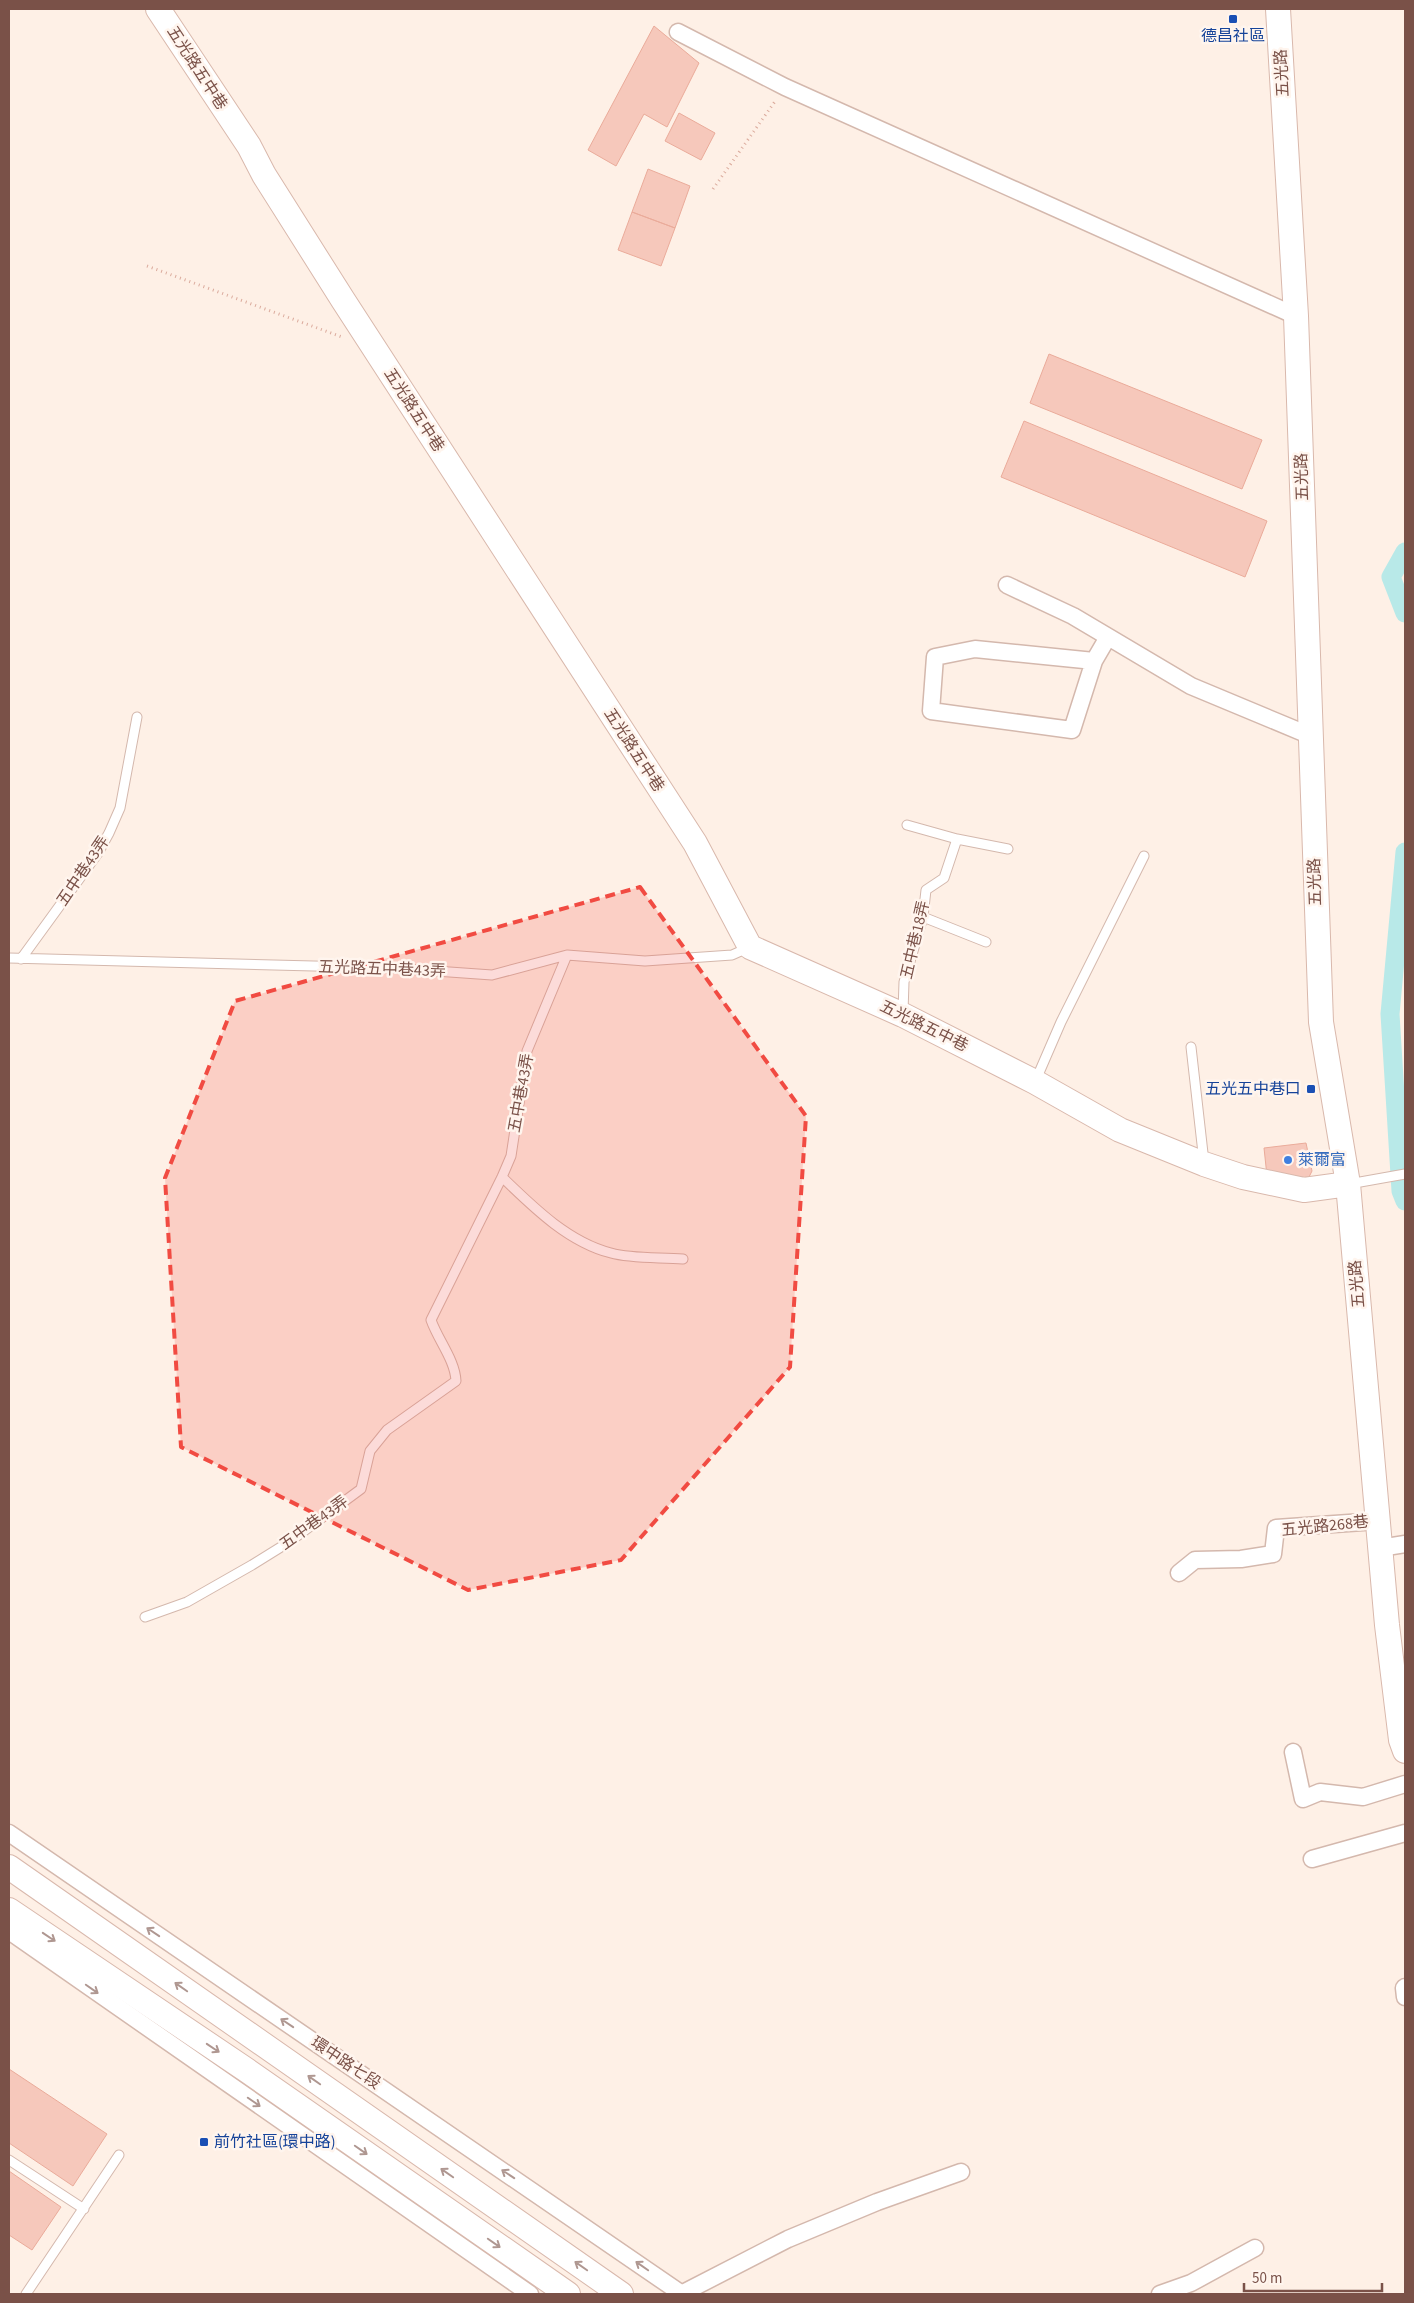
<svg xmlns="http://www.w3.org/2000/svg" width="1414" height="2303" font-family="'Source Sans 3','Noto Sans TC',sans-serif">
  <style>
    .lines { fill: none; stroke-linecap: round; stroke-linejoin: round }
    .canal { stroke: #b8e9e8; stroke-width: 19 }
    .building { fill: #f6c8bb; stroke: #eaab9a }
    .lane-casing { stroke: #d4b8ad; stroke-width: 11 }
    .street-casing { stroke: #d4b8ad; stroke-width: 19 }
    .secondary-casing { stroke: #d9b8ac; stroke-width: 26 }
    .path { stroke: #dbab9d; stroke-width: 3; stroke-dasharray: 1 4; stroke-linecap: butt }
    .lane { stroke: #fff; stroke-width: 9 }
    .street { stroke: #fff; stroke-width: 16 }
    .secondary { stroke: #fff; stroke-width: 24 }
    .oneway { stroke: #af9791 }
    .marked { fill: #f14b42; fill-opacity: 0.2; stroke: #f14b42; stroke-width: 4; stroke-dasharray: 10 6; stroke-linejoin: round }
    .transit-dot { fill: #1a4fb4; stroke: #fff5ee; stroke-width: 2 }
    .shop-dot { fill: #3f7fe0; stroke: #fff5ee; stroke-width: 2 }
    .labels { text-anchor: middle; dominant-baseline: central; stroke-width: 5; stroke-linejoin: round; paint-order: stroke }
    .transit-label { font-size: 16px; fill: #164399; stroke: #fff5ee }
    .street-label { font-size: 16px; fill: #7a5148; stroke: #fff5ee }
    .shop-label { font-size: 16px; fill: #366cbe; stroke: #fff5ee; text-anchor: start }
  </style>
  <rect width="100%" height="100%" fill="#fef0e6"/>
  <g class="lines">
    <!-- canal -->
    <path class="canal" d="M1405 552 1391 577 1405 613
      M1405 852 1390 1014 1401 1191 1405 1201"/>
  </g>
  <!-- building -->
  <path class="building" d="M654 26 699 63 667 127 644 114 616 166 588 150Z
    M679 113 715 133 701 160 665 141Z
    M648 169 690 186 675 228 632 212Z
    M632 212 675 228 661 266 618 250Z
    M1049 354 1262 440 1242 489 1030 403Z
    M1024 421 1267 521 1245 577 1001 477Z
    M1306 1143 1312 1171 1306 1183 1267 1176 1264 1148Z
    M9 2069 107 2134 73 2186 9 2143Z
    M9 2171 61 2207 32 2250 9 2235Z"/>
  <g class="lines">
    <defs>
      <path id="lane" d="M957 839 1008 849
        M923 917 986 942
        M9 958 393 968 492 975 567 955 645 961 732 955 750 947
        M21 959 98 853 109 833 120 808 137 717
        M903 1012 904 982 923 917 926 890 944 878 957 839 907 825
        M1191 1047 1204 1162
        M1035 1082 1061 1022 1144 856
        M502 1177C533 1207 568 1242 611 1253 632 1259 661 1257 683 1259
        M1349 1184 1405 1174
        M145 1617 187 1602 252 1565 289 1542 361 1489 370 1451 387 1430 456 1381C455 1360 438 1340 431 1320L502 1177 511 1156 527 1051 567 955
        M9 2160 84 2209
        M26 2294 119 2155"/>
      <path id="street" d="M678 32 785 87 1296 316
        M1007 585 1073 616 1191 686 1311 736
        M1094 661 1072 730 931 711 935 657 975 649 1094 661 1108 637
        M1380 1548 1405 1544
        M1179 1573 1195 1560 1241 1559 1273 1554 1276 1528 1378 1521
        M1293 1752 1303 1799 1320 1792 1363 1797 1405 1784
        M9 1833 682 2294
        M1312 1859 1405 1833
        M9 1931 530 2294
        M1405 1987 1404 1988 1405 1997
        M681 2294 788 2239 877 2202 961 2172
        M1160 2294 1191 2283 1255 2248"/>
      <path id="secondary" d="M158 9 249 146 264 175 343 300 695 843 750 947 903 1015 1035 1082 1120 1130 1204 1164 1243 1177 1304 1190 1348 1184
        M1278 9 1296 316 1321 1022 1348 1184 1387 1625 1401 1740 1405 1751
        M9 1867 621 2294
        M9 1910 245 2069 568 2294"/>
    </defs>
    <!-- lane casing -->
    <use href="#lane" class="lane-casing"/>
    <!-- street casing -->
    <use href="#street" class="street-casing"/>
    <!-- secondary casing -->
    <use href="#secondary" class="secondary-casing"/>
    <!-- path -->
    <path class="path" d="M713 189 776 100
      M147 266 342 337"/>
    <!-- lane -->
    <use href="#lane" class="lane"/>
    <!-- street -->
    <use href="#street" class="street"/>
    <!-- secondary -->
    <use href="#secondary" class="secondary"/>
  </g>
  <!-- one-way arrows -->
  <defs><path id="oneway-shaft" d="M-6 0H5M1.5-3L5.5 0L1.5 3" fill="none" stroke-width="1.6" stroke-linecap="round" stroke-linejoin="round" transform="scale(1.25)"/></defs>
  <g class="oneway">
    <use href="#oneway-shaft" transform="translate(153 1932) rotate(-146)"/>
    <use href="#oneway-shaft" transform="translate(49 1937) rotate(34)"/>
    <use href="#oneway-shaft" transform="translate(181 1987) rotate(-145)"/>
    <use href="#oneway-shaft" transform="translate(92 1989) rotate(35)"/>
    <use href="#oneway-shaft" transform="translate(287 2023) rotate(-146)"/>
    <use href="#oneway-shaft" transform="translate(213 2048) rotate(34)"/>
    <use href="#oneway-shaft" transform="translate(314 2080) rotate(-145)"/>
    <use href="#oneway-shaft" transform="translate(254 2102) rotate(35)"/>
    <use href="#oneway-shaft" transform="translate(361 2150) rotate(35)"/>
    <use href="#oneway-shaft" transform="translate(447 2173) rotate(-145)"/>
    <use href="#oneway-shaft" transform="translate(508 2174) rotate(-146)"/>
    <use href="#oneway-shaft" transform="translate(494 2243) rotate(35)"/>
    <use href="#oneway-shaft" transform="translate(581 2266) rotate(-145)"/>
    <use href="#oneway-shaft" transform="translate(642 2266) rotate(-145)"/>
  </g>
  <!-- marked area -->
  <path class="marked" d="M640 887 806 1116 790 1367 621 1560 468 1590 181 1447 165 1178 235 1001Z"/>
  <!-- markers -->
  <g class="transit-dot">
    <rect x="1228" y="14" width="10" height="10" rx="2.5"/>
    <rect x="1306" y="1084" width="10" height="10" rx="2.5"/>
    <rect x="199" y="2137" width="10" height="10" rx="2.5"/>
  </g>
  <circle class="shop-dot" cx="1288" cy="1160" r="5"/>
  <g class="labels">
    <!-- transit labels -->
    <g class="transit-label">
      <text x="1233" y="36">德昌社區</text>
      <text x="1301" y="1089" text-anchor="end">五光五中巷口</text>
      <text x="214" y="2142" text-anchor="start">前竹社區(環中路)</text>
    </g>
    <!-- street labels -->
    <g class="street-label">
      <text transform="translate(197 68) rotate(57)">五光路五中巷</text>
      <text transform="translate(1282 73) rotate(-93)">五光路</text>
      <text transform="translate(414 410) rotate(57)">五光路五中巷</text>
      <text transform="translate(1302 477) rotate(-92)">五光路</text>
      <text transform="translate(634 750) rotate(57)">五光路五中巷</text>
      <text transform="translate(83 871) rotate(-56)">五中巷43弄</text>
      <text transform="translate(1315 882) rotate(-92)">五光路</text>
      <text transform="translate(915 940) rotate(-77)">五中巷18弄</text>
      <text transform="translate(382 969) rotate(2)">五光路五中巷43弄</text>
      <text transform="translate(924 1026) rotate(26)">五光路五中巷</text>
      <text transform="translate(521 1093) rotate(-80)">五中巷43弄</text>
      <text transform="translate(1357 1284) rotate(-95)">五光路</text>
      <text transform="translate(314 1523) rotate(-36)">五中巷43弄</text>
      <text transform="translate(1325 1526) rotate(-6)">五光路268巷</text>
      <text transform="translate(346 2063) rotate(34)">環中路七段</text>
    </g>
    <!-- shop labels -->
    <g class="shop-label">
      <text x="1298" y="1160">萊爾富</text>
    </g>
  </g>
  <!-- border -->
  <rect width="1414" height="2303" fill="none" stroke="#7a5148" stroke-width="20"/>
  <!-- scale -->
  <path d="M1244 2283v8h138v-8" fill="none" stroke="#7a5148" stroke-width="2.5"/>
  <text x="1252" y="2283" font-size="15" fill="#7a5148" stroke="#fff5ee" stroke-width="4" paint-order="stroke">50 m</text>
</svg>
